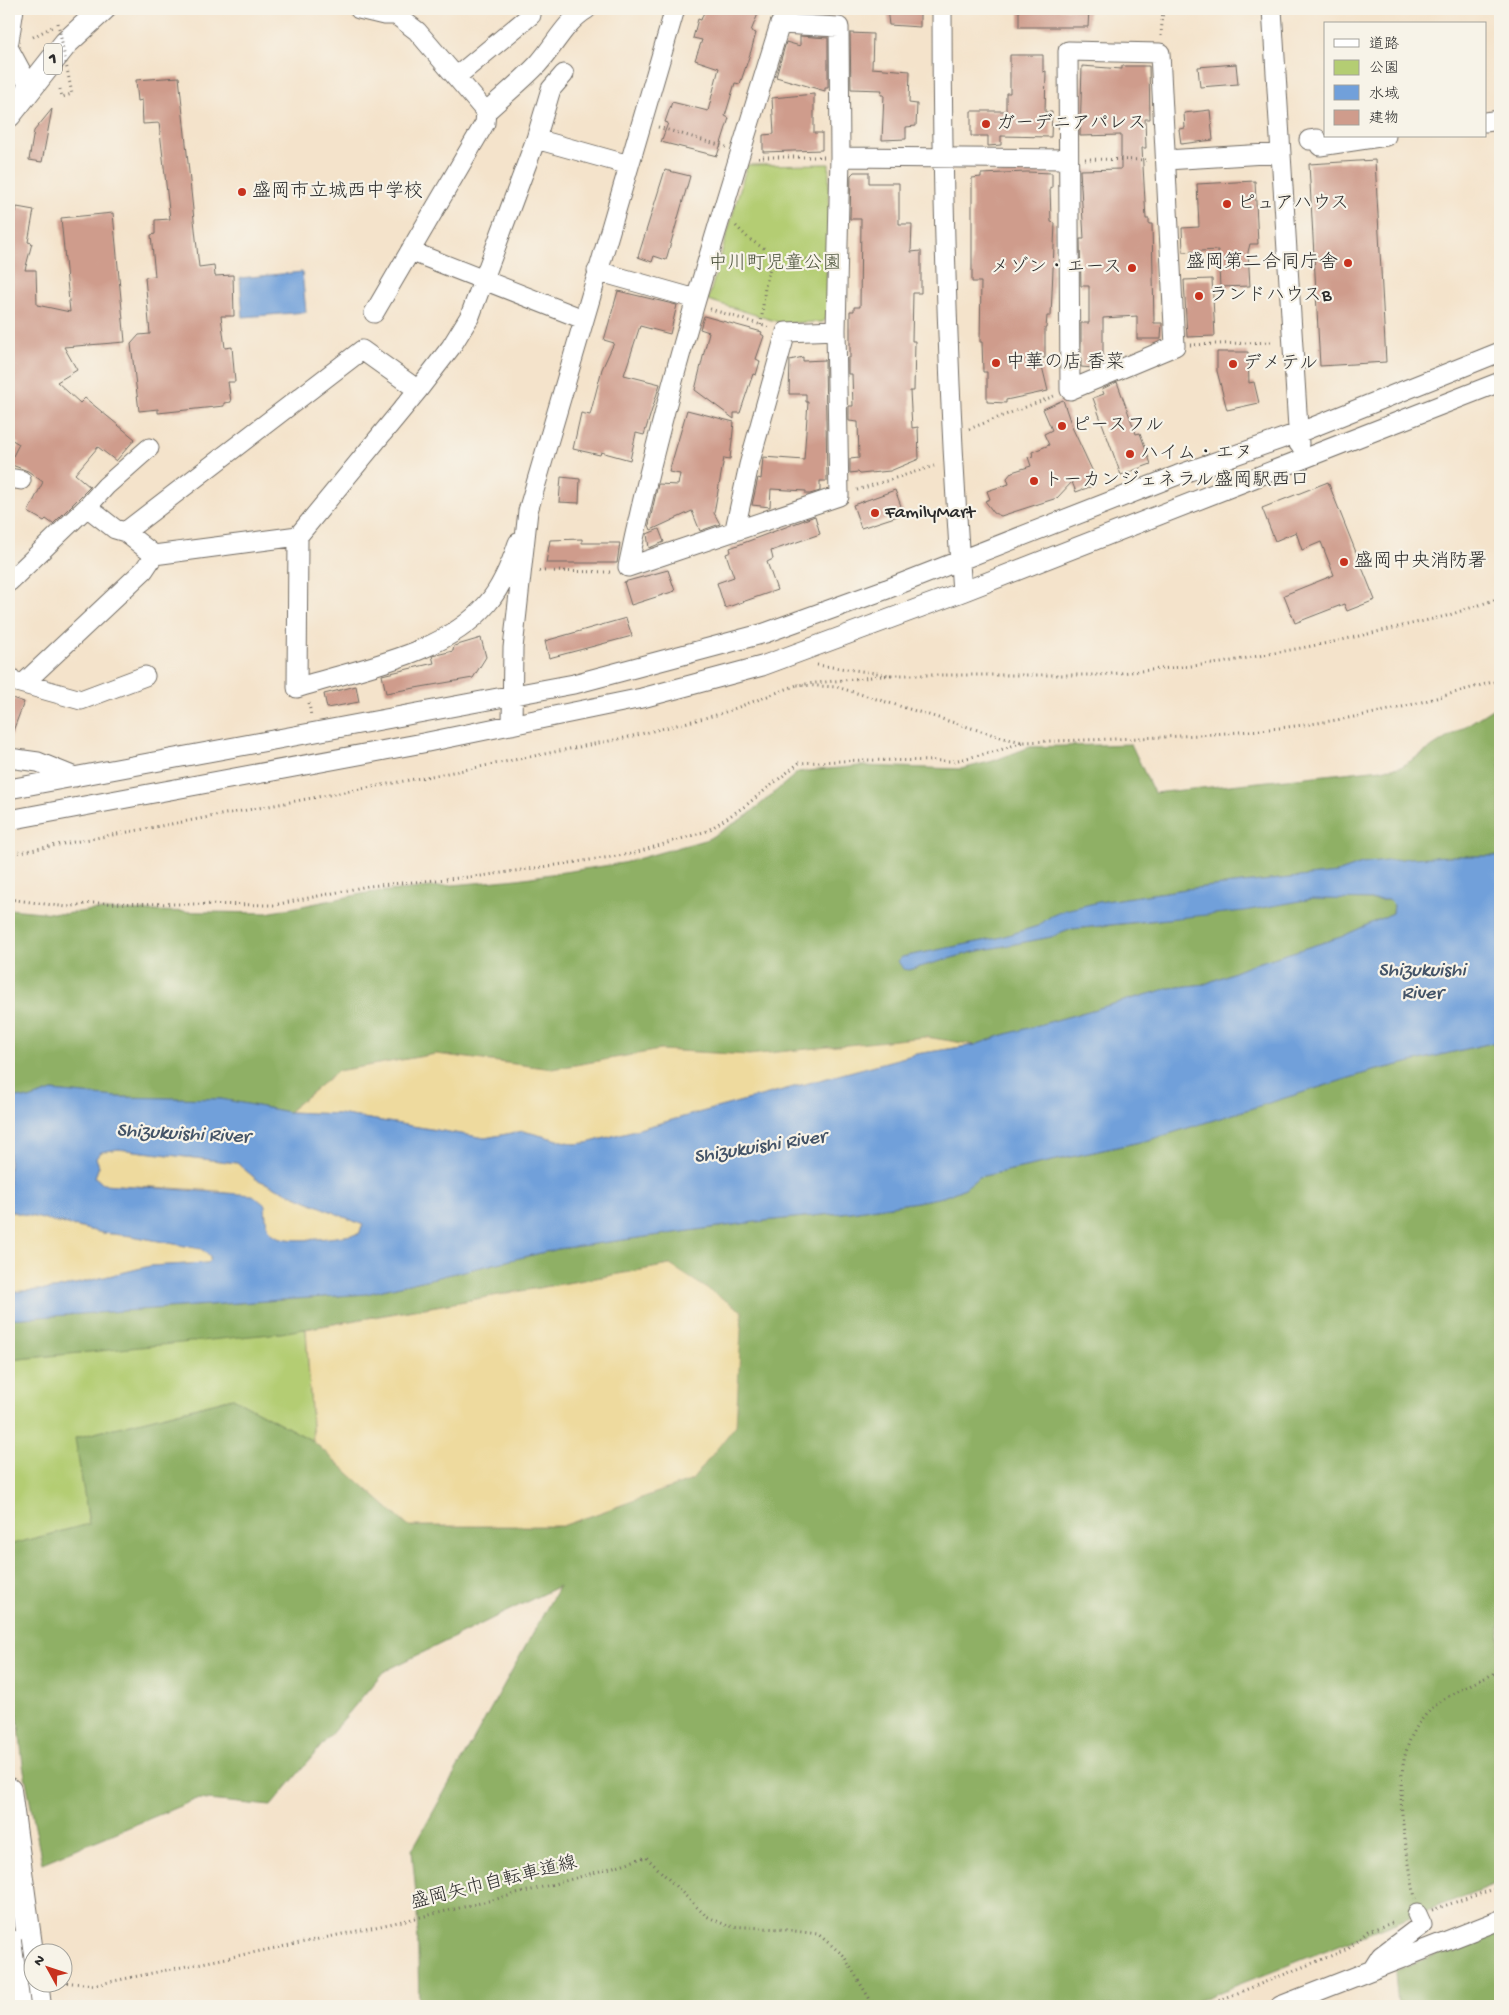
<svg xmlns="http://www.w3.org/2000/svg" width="1509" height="2015" font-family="'Gochi Hand','Klee One',sans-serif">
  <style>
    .green { fill: #b4cd73; stroke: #707c4f }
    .forest { fill: #8fb065; stroke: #5d6e48 }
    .sand { fill: #eeda9e; stroke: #8c8264 }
    .water { fill: #71a0da; stroke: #4e6682; fill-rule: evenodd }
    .building { fill: #cf9c8c }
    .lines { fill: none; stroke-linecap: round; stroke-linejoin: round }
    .minor-casing { stroke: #716b63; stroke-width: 21 }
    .major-casing { stroke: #716b63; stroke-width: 26 }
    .path { stroke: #716b63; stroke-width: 3; stroke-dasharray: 1 4; stroke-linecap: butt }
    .minor { stroke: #fff; stroke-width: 19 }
    .major { stroke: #fff; stroke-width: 24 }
    .major-bridge-casing { stroke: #716b63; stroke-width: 26; stroke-linecap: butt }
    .path-bridge { stroke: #716b63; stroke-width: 3; stroke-dasharray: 1 4; stroke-linecap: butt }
    .major-bridge { stroke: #fff; stroke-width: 24 }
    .poi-dot { fill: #c8321e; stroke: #f7f3e8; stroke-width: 2 }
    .labels { text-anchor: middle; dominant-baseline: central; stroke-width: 4.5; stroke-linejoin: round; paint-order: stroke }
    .shield { fill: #f7f3e8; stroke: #686764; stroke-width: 1 }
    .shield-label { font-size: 18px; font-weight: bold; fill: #2b2b2b }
    .poi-label { font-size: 19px; fill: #2b2b2b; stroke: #f7f3e8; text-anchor: start }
    .park-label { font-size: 19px; fill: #4d543d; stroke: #f7f3e8 }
    .street-label { font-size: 19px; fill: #2b2b2b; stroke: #f7f3e8 }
    .water-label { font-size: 20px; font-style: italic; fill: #445468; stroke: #f7f3e8 }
  </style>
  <rect width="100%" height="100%" fill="#f7f3e8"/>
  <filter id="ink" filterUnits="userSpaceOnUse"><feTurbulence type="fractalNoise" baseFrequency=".02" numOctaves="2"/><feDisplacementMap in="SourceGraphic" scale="10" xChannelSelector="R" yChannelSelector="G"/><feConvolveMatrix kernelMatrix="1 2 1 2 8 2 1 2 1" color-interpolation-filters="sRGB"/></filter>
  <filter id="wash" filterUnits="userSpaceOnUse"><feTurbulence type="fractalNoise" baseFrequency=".0096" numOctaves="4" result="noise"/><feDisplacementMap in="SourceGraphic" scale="20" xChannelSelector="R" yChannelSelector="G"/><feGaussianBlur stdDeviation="1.12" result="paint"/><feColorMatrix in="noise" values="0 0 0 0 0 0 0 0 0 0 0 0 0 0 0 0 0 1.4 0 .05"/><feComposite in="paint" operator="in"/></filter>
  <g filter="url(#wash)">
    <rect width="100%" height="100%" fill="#f4e3cb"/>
    <!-- green -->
    <path class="green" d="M829 164V316L823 322 781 323 708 300 747 165Z
      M306 1329 313 1441 233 1398 76 1438 89 1524 9 1545V1360Z"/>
    <!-- forest -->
    <path class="forest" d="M1500 704V856H1451L1362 864 1337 873 1186 889 1099 902 1051 916 1038 926 998 938 902 957 909 970 973 952 1051 937 1072 929 1151 921 1312 899 1389 900 1394 905 1393 913 1341 937 1254 964 1205 984 1170 988 1000 1036 975 1045 926 1037 749 1055 660 1050 553 1069 436 1054 338 1071 288 1112 221 1099 116 1097 52 1091 29 1099 9 1095V909L64 914 94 910 267 913 367 893 518 879 623 863 708 839 748 815 798 772 860 766 961 769 993 761 1030 747 1131 744 1154 793 1401 767Z
      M1500 1041V1882L1184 2006H419L417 1905 412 1850 559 1586 383 1672 271 1806 197 1799 42 1863 23 1765 9 1632V1545L89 1524 75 1438 233 1398 313 1441 408 1526H562L692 1480 670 1265 281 1333 9 1360V1319L366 1294 558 1249 755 1222 851 1212 917 1202 943 1197 965 1188 979 1177 1149 1140 1369 1072Z
      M1500 1927V2006H1398L1395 1972Z"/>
    <!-- sand -->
    <path class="sand" d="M926 1037 975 1045 916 1054 587 1143 574 1144 523 1131 485 1138 339 1114 288 1112 338 1071 436 1054 553 1069 660 1050 749 1055Z
      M118 1149 237 1163 256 1179 363 1225 359 1234C341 1237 287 1246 273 1234 265 1227 266 1215 265 1205L220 1191 103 1184 95 1177 99 1166 96 1158 101 1152Z
      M9 1211 103 1233 132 1236 202 1249 210 1256V1261L207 1263 150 1266 55 1289 9 1292Z
      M670 1265 742 1311 736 1425 692 1480 562 1526H408L313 1441 306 1329Z"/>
    <!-- water -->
    <path class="water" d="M302 272 306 312 243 317 240 278Z
      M1451 856H1500V1041L1369 1072 1149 1140 979 1177 965 1188 943 1197 917 1202 851 1212 755 1222 558 1249 366 1294 9 1319V1292L55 1289 150 1266 207 1263 210 1260V1256L201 1249 132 1236 103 1233 9 1211V1095L29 1099 52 1091 116 1097 221 1099 288 1112 339 1114 485 1138 523 1131 574 1144 587 1143 916 1054 975 1045 1000 1036 1170 988 1205 984 1254 964 1341 937 1393 913 1394 905 1389 900 1312 899 1244 911 1072 929 1051 937 973 952 909 970 903 969 898 961 902 957 998 938 1038 926 1051 916 1065 910 1099 902 1186 889 1337 873 1362 864 1411 858ZM118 1149 237 1163 256 1179 363 1225 359 1234C341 1236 287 1246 273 1234 265 1227 266 1215 265 1205L253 1195 103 1184 95 1177 99 1166 96 1158 101 1152Z"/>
    <g id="blocks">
      <!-- building -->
      <path class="building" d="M705 9H760L751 31 756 33 751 51 740 84 735 83 725 116 729 118 717 156 661 142 668 123 665 122 672 102 708 111 719 68 695 60 702 40 693 38 698 19 701 20Z
        M887 9H920V27L889 25Z
        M1019 9H1089L1088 27H1019Z
        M850 33 873 34 872 68 910 71 909 103 917 104 916 126 906 127V139L882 140 884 95H881L882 90 851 89Z
        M800 36 828 38V88H825V91L776 77 786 42 800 46Z
        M1010 55H1043V72L1046 71 1045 112H1052L1051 137 1001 136V145L988 146V136H971V111H1006V93H1010Z
        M1236 64 1238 84 1200 87 1198 67Z
        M1082 66 1122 69V66H1149L1150 119H1145L1146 148H1142L1146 219H1149V224H1152L1154 323H1162L1161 339H1137V316L1103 318V364L1094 368 1081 367V323H1089V286H1081L1080 239H1084L1080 170 1121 169V135L1080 136Z
        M179 77 199 267 214 265 215 276 233 275 234 316H221L225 348 232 347 235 382H228L231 402 224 403V406L158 413V409L139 411 131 344 139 335 150 334 145 277 155 276 151 235 155 234V220L170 219 159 123 143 124 142 100 138 101 136 80Z
        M814 94V133H822V150L763 152V135L774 134 772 98Z
        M52 109 42 162 29 160 34 131Z
        M1210 110 1213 140 1181 144 1179 129 1185 128 1184 113Z
        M1375 160 1386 362 1320 366 1309 164Z
        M665 170 690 176 666 260 654 256 652 262 638 257Z
        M854 172H869V183H899V224H912L911 252 921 251V293H913L912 341H915L914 391H910L912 428 918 427 919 459 890 471 860 474 858 472 850 473V459L859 458 858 422 849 421V406H853L852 374H848V358H850V311H854V307H860L861 219H850L851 175Z
        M1027 172 1052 173V188L1050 187 1051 222 1055 223 1051 316H1047L1046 328H1045V358H1040L1048 391 1006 400V403L987 402V372H983L982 342H980L981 282H972V178L981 177V174Z
        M1255 181 1258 244H1250L1248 252 1250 286 1220 287 1218 250 1183 252 1182 228 1199 227 1197 184Z
        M17 207 34 210 28 242 32 243 25 270H36L37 305 70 312 61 218 113 213 125 342 64 347 77 370 57 382 80 403 85 398 135 439 116 461 98 447 75 474 90 487 53 524 46 519 44 521 28 512 43 482 28 471 9 464 19 444 9 438V210L16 212Z
        M1212 279 1215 336 1187 337 1184 280Z
        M618 291 677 305 670 334 640 326 624 375 660 384 644 435 636 433 630 460 601 452 600 455 573 449 581 413 590 415 602 369 614 343 604 340Z
        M704 316 762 332 761 334 764 336 756 359 760 361 756 375 753 374 740 413H734V419L695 390 709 332 700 329Z
        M1217 352H1248L1249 383 1254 382 1259 403 1227 410 1217 371Z
        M803 357V361L825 360 827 481H820V491L810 494H806V491L771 489 770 507 752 505 758 478 761 479 763 457 804 460 808 402H806V394H789L790 360Z
        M1117 382 1136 434 1140 433 1151 464 1121 475 1093 398 1104 394 1102 389Z
        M1063 400 1072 427 1093 472 1091 474 1095 485 1076 492 1072 482 1057 498 1001 516 994 513 985 501 990 499 987 491 1009 484 1007 478 1012 472 1031 466 1028 457 1033 456 1032 452 1049 445 1044 434 1052 430 1043 409Z
        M687 410 734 422 730 459 724 458 714 513 720 524 700 531 692 511 651 530 649 525 658 484 678 485 680 474 669 472Z
        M561 477 580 479 579 503 559 502Z
        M1328 482 1375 600 1347 611 1344 604 1295 623 1284 595 1334 575 1321 542 1302 550 1296 532 1275 541 1262 508Z
        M895 490 904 514 861 528 853 505Z
        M815 516 820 534 771 551 773 559 767 562 777 590 725 608 717 583 734 577 726 554 731 552 730 548Z
        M659 529 664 542 649 548 647 534Z
        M582 539V543H620L617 563H546L550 540Z
        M668 570 675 591 631 605 624 582Z
        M626 618 632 636 549 658 545 641Z
        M481 638 486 657 473 678 386 693 382 675 434 663 432 656 453 651 454 646Z
        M356 686 359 702 327 708 324 694Z
        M9 697 24 702 10 739H9Z"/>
    </g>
  </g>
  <g filter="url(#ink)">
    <use href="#blocks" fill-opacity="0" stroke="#716b63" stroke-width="1"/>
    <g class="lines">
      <defs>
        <path id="minor" d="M359 9 384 15H396L417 31 486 112C503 96 522 81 538 64 555 45 565 22 587 9
          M942 9C942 203 948 398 962 592
          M1272 9 1299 444
          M780 24 839 27 840 157 836 330 839 496 628 567C666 383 725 204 780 24Z
          M9 41 14 9
          M9 49 30 88
          M1068 51 1160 53 1175 346 1070 390Z
          M456 77 531 15
          M1485 122 1500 120
          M536 139 629 165
          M1309 140 1317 139 1320 146 1386 136
          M840 157 1067 159
          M1166 160 1281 153
          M410 251 583 319
          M597 271 696 299
          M374 313 485 123 486 112
          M9 478 21 480
          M87 507 106 486 149 448
          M735 529 749 465 786 332 836 330
          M125 532 362 350 418 390
          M298 536 297 688C358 668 443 656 487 604 502 587 511 564 518 543
          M9 582 87 507 115 529 125 532 154 555 298 536 418 390 451 347 470 316 536 139 551 89 564 74
          M9 676 13 681 81 700 145 676
          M24 683 144 570 154 555
          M512 725 513 648 528 511 675 9
          M9 758 38 762 75 777
          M9 789 574 684 765 633 887 589 1178 475 1298 433 1500 352
          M9 820 423 743 642 698 762 666 962 592 1500 382
          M1374 1967 1381 1956 1422 1925 1417 1914
          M1280 2006 1500 1920"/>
        <path id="major" d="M9 115 66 43 103 9
          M9 1790 32 1960
          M36 1982 39 2006"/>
      </defs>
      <!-- minor casing -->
      <use href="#minor" class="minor-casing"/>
      <!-- major casing -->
      <use href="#major" class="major-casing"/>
      <!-- path -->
      <path class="path" d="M1161 36 1163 9
        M33 37 52 27
        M60 89 62 97 72 94
        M658 127 726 147
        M758 157H824
        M1085 159 1149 160
        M736 226 749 239 765 249
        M787 257 802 260 822 257
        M710 309 771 328
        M761 325 765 287 771 264
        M1190 345 1272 342
        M969 429 1054 396
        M857 490 934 466
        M539 571 612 572
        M817 665 891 675H1100L1221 663 1333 642 1446 616 1500 598
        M891 675 797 685 837 687 1004 738 1023 742C1137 738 1252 737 1364 715 1410 707 1455 692 1500 680
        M309 703 311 716
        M9 854 469 769 629 737 720 714 797 685
        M9 899 67 907 92 903 274 905 368 886 481 876 631 854 707 831 745 806 799 763 862 760 954 761 997 751 1023 742
        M1415 1899C1406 1839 1380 1750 1436 1705 1455 1690 1479 1681 1500 1671
        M1432 1910 1500 1887
        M62 1982 95 1985C279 1946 466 1914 646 1857L706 1916 728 1926 779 1929 818 1934 843 1955 874 2006
        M1205 2006 1348 1949 1368 1931 1395 1922"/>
      <!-- minor -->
      <use href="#minor" class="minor"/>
      <!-- major -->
      <use href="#major" class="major"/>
      <defs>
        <path id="major-bridge" d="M9 1941 18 2006"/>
      </defs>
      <!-- major-bridge casing -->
      <use href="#major-bridge" class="major-bridge-casing"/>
      <!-- path-bridge -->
      <path class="path-bridge" d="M58 23 72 94"/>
      <!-- major-bridge -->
      <use href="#major-bridge" class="major-bridge"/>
    </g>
  </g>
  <!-- markers -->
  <g class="poi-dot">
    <circle cx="986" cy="124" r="5"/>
    <circle cx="242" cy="192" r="5"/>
    <circle cx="1227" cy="204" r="5"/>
    <circle cx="1348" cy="263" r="5"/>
    <circle cx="1132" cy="268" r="5"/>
    <circle cx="1199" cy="296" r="5"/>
    <circle cx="996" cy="363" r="5"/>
    <circle cx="1233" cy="364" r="5"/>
    <circle cx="1062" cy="426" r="5"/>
    <circle cx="1130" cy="454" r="5"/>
    <circle cx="1034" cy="481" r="5"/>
    <circle cx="875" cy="513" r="5"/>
    <circle cx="1344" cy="562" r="5"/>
  </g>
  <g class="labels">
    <!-- shield labels -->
    <rect class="shield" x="44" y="43.5" width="18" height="31" rx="4"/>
    <g class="shield-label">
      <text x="53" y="59">1</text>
    </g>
    <!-- poi labels -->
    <g class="poi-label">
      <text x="996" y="124">ガーデニアパレス</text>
      <text x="252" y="192">盛岡市立城西中学校</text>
      <text x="1237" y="204">ピュアハウス</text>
      <text x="1338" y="263" text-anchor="end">盛岡第二合同庁舎</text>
      <text x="1122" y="268" text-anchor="end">メゾン・エース</text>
      <text x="1209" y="296">ランドハウスB</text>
      <text x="1006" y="363">中華の店 香菜</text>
      <text x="1243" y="364">デメテル</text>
      <text x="1072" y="426">ピースフル</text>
      <text x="1140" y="454">ハイム・エヌ</text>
      <text x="1044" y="481">トーカンジェネラル盛岡駅西口</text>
      <text x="885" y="513">FamilyMart</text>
      <text x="1354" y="562">盛岡中央消防署</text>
    </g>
    <!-- park labels -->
    <g class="park-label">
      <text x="775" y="264">中川町児童公園</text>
    </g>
    <!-- street labels -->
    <g class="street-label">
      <text transform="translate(494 1884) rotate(-14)">盛岡矢巾自転車道線</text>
    </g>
    <!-- water labels -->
    <g class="water-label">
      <text x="1422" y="971">Shizukuishi<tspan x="1422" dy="23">River</tspan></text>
      <text transform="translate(183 1135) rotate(3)">Shizukuishi River</text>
      <text transform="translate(760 1148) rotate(-9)">Shizukuishi River</text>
    </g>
  </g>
  <!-- margin -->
  <rect width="1509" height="2015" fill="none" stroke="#f7f3e8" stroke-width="30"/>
  <!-- legend -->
  <rect x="1324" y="22" width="162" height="115" fill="#f7f3e8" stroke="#a5a39c"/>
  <rect x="1334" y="39" width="25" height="8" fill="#ffffff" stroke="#a5a39c"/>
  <text x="1369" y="48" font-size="15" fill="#2b2b2b">道路</text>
  <rect x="1334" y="60" width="25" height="15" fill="#b4cd73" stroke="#a5a39c"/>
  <text x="1369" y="72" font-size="15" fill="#2b2b2b">公園</text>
  <rect x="1334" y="85" width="25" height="15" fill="#71a0da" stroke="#a5a39c"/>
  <text x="1369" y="98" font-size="15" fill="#2b2b2b">水域</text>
  <rect x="1334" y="110" width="25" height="15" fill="#cf9c8c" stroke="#a5a39c"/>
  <text x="1369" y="122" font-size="15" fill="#2b2b2b">建物</text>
  <!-- north arrow -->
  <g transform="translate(48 1968) rotate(310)"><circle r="24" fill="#f7f3e8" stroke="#a5a39c"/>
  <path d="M0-4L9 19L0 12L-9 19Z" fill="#c8321e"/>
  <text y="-8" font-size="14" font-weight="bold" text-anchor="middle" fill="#2b2b2b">N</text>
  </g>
</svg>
